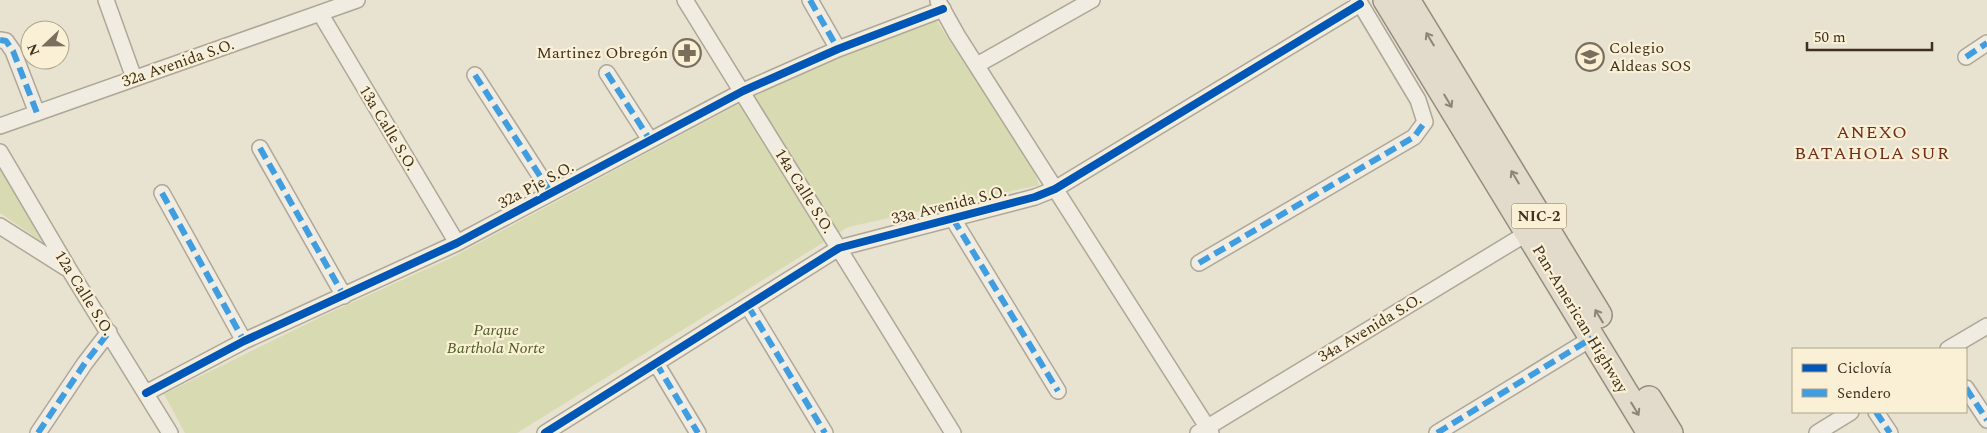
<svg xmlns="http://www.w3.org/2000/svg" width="1987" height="433" font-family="Spectral,serif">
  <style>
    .green { fill: #d8dab1 }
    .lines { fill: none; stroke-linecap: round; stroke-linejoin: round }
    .minor-casing { stroke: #aea798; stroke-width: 18 }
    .trunk-casing { stroke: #938c7f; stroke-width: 28 }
    .minor { stroke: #f0ece2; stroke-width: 15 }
    .trunk { stroke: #e2daca; stroke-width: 25 }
    .quiet { stroke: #3f9de0; stroke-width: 6; stroke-dasharray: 12 6; stroke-linecap: butt }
    .cycleway-casing { stroke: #f9f0d6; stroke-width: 11 }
    .cycleway { stroke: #0057b8; stroke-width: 8 }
    .oneway { stroke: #908474 }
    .labels { text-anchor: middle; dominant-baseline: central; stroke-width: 4.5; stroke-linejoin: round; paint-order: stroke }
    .shield { fill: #f9f0d6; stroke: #776955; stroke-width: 1 }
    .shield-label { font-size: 15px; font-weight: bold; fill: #3f2f1e }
    .poi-label { font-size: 16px; fill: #3f2f1e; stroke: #f9f0d6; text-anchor: start }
    .street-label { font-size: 16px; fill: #3f2f1e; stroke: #f9f0d6 }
    .park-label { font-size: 16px; font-style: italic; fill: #4d5e22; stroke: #f9f0d6 }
    .neighbourhood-label { font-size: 18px; letter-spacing: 1px; fill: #712d18; stroke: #f9f0d6 }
  </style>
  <rect width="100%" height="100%" fill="#e8e2d0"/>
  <!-- green -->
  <path class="green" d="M936 20 1033 167 1039 185 848 227 517 433H185L164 394 329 313 451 258 780 82Z
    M0 166 45 244 0 213Z"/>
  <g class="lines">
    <defs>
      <path id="minor" d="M106 0 134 78
        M685 0 953 433
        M810 0 838 49
        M938 1 957 35 1211 433
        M320 13 457 243
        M0 40 6 41 13 51 37 113
        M1966 57 1987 43
        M977 65 1092 0
        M607 73 650 140
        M475 75 551 193
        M0 126 357 0
        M260 148 344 296
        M0 152 70 271 170 433
        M162 193 244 341
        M953 219 1058 391
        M0 226 66 268
        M1199 263 1414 137 1425 122 1418 100 1358 0
        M748 306 825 433
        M1948 349 1987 326
        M656 363 698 433
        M1966 388 1987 420
        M146 393 244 341 457 243 743 91 838 49 943 9
        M1876 412 1890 433
        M38 433 85 363 109 332
        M545 433 839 248 1035 197 1055 189 1360 4
        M1198 433 1534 229
        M1437 433 1592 338
        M1817 433 1851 412"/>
      <path id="trunk" d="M1386 0 1650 433
        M1407 0 1599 315
        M1649 399 1670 433"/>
    </defs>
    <!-- minor casing -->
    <use href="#minor" class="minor-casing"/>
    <!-- trunk casing -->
    <use href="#trunk" class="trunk-casing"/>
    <!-- minor -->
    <use href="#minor" class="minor"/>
    <!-- trunk -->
    <use href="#trunk" class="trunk"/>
    <!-- quiet -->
    <path class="quiet" d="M810 0 838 49
      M0 40 6 41 13 51 37 113
      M1966 57 1987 43
      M607 73 650 140
      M475 75 551 193
      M260 148 344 296
      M162 193 244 341
      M953 219 1058 391
      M1199 263 1414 137 1425 122
      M748 306 825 433
      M656 363 698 433
      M1966 388 1987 420
      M1876 412 1890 433
      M38 433 85 363 109 332
      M1437 433 1592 338"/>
    <defs>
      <path id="cycleway" d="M146 393 244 341 457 243 743 91 838 49 943 9
        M545 433 839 248 1035 197 1055 189 1360 4"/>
    </defs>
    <!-- cycleway casing -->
    <use href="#cycleway" class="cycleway-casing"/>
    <!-- cycleway -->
    <use href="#cycleway" class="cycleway"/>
  </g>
  <!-- one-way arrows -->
  <defs><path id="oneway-shaft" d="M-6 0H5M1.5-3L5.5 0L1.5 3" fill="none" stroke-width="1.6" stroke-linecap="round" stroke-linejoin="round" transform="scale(1.25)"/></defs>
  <g class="oneway">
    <use href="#oneway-shaft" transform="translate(1430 39) rotate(-121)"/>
    <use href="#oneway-shaft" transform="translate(1448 101) rotate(59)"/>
    <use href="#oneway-shaft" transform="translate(1515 177) rotate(-121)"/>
    <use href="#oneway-shaft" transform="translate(1599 316) rotate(-121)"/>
    <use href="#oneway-shaft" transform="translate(1635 409) rotate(59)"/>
  </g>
  <!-- icons -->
  <defs>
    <symbol id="pharmacy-ring" viewBox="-11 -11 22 22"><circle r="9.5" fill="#f9f0d6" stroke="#7a6e5c" stroke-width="1.5"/><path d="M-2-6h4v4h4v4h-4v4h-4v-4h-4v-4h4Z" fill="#7a6e5c"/></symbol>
    <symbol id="school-ring" viewBox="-11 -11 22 22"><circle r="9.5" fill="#f9f0d6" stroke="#7a6e5c" stroke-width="1.5"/><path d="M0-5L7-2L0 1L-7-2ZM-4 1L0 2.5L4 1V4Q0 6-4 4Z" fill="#7a6e5c"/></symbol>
  </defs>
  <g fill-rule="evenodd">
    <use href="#pharmacy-ring" x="671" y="37" width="32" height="32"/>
    <use href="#school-ring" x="1574" y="41" width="32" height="32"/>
  </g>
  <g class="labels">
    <!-- shield labels -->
    <rect class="shield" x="1511.5" y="203.5" width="55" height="25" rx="4"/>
    <g class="shield-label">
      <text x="1539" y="216">NIC-2</text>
    </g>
    <!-- poi labels -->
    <g class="poi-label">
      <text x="1609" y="48">Colegio<tspan x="1609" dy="18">Aldeas SOS</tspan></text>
      <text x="668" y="53" text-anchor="end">Martinez Obregón</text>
    </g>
    <!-- street labels -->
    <g class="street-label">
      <text transform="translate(178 63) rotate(-19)">32a Avenida S.O.</text>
      <text transform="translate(388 128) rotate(59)">13a Calle S.O.</text>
      <text transform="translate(536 185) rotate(-28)">32a Pje S.O.</text>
      <text transform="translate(804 191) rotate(58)">14a Calle S.O.</text>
      <text transform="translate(949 205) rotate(-14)">33a Avenida S.O.</text>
      <text transform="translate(84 293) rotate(58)">12a Calle S.O.</text>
      <text transform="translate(1580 319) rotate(59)">Pan-American Highway</text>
      <text transform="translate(1370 328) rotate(-31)">34a Avenida S.O.</text>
    </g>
    <!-- park labels -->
    <g class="park-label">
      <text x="496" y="330">Parque<tspan x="496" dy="18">Barthola Norte</tspan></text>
    </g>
    <!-- neighbourhood labels -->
    <g class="neighbourhood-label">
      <text x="1872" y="132">ANEXO<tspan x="1872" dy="21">BATAHOLA SUR</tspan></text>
    </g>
  </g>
  <!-- legend -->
  <rect x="1792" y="348" width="175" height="65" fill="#f9f0d6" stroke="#afa38c"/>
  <rect x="1802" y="364" width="25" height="8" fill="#0057b8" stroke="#afa38c"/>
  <text x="1837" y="373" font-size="15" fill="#3f2f1e">Ciclovía</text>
  <rect x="1802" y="389" width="25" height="8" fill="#3f9de0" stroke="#afa38c"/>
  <text x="1837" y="398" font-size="15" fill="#3f2f1e">Sendero</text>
  <!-- north arrow -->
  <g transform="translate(45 45) rotate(248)"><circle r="24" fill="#f9f0d6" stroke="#afa38c"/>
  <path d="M0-4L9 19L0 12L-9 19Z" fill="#7a6e5c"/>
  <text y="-8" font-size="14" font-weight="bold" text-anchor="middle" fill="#3f2f1e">N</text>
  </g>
  <!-- scale -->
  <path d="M1807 42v8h125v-8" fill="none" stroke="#3f2f1e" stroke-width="2.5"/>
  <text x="1814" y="42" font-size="15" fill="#3f2f1e" stroke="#f9f0d6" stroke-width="4" paint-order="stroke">50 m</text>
</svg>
